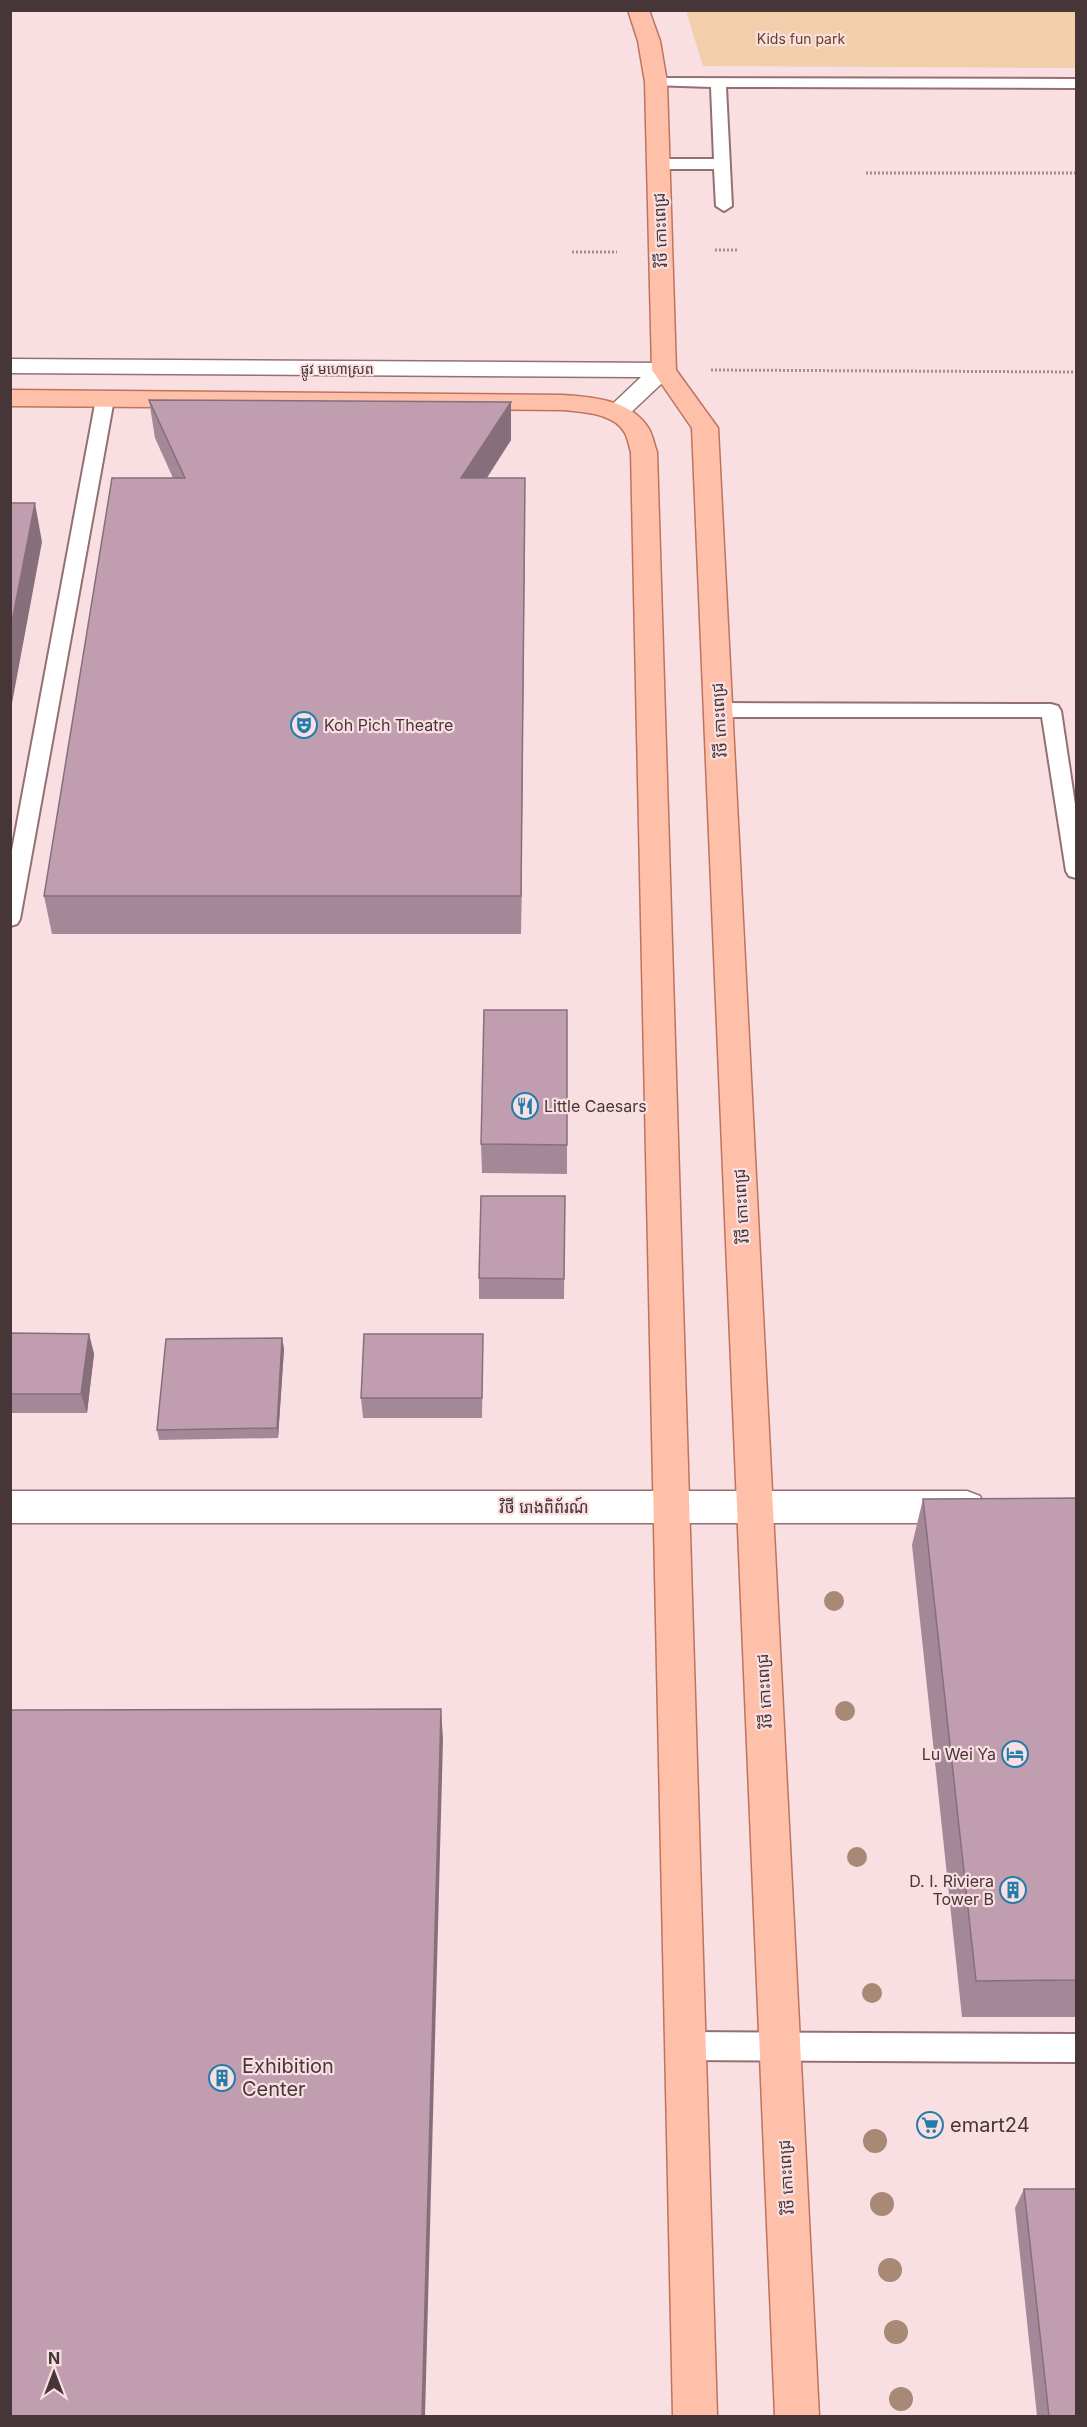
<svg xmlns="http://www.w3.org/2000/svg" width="1087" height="2427" font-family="Inter,'Noto Sans Khmer',sans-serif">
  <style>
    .green { fill: #f2ceaa }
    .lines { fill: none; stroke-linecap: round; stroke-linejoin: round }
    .service-casing { stroke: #956f72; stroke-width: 4 }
    .minor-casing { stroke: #956f72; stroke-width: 3 }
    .primary-casing { stroke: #be745c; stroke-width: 3 }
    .path { stroke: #a59091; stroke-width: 3; stroke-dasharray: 2 2; stroke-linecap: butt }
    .service { fill: #fff; fill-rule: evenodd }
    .minor { fill: #fff; fill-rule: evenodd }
    .primary { fill: #fec0a9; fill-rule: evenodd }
    .tree { fill: #a78975 }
    .wall { fill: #a58897 }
    .shaded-wall { fill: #866f7b }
    .building { fill: #c09eb0; stroke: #866f7b; stroke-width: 1.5 }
    .labels { text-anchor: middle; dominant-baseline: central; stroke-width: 4.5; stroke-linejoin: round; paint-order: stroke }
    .far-park-label { font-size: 14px; fill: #64431d; stroke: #f9dfe1 }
    .far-street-label { font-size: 14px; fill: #463637; stroke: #f9dfe1 }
    .street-label { font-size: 16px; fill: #463637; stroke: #f9dfe1 }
    .poi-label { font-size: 16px; fill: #463637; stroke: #f9dfe1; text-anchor: start }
    .near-poi-label { font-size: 20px; fill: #463637; stroke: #f9dfe1; text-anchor: start }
  </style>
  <rect width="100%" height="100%" fill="#f9dfe1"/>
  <!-- green -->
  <path class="green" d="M686 11H1076V68L703 66Z"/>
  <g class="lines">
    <defs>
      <path id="service" d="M656 78 1076 79V88L726 87 732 206 724 211 716 206 714 169H657L649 164 657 159H714L711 87 651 85 649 82Z
        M105 394 111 395 114 399 20 919 17 924 10 926V861L96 399 99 395Z
        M719 703 1051 704 1058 706 1061 711 1076 811V878L1069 876 1066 871 1042 717H719L712 715 709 710 712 705Z
        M686 2032 1076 2034V2062L686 2060 676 2056 672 2046 676 2036Z"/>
      <path id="minor" d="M10 359 664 363 673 365 676 370 625 418 616 421 607 418 603 413 641 377 10 373Z
        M10 1491H967L980 1496 985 1507 980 1518 967 1523H10Z"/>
      <path id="primary" d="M628 10H649L660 41 667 82 676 370 718 428 819 2416H775L692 428 652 370 645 82 638 41Z
        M10 390 563 395C593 397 632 400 649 429 653 436 654 444 657 452L717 2416H673L631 452C629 446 628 439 625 433 614 413 583 412 563 410L10 406Z"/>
    </defs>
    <!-- service casing -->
    <use href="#service" class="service-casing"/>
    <!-- minor casing -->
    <use href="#minor" class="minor-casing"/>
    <!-- primary casing -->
    <use href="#primary" class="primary-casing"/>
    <!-- path -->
    <path class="path" d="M866 173H1076
      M715 250H738
      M572 252H617
      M711 370 1076 372"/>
    <!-- service -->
    <use href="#service" class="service"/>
    <!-- minor -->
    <use href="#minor" class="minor"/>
    <!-- primary -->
    <use href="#primary" class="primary"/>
  </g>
  <!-- trees -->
  <g class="tree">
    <circle cx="834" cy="1601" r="10"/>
    <circle cx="845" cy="1711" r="10"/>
    <circle cx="857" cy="1857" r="10"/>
    <circle cx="872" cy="1993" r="10"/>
    <circle cx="875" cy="2141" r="12"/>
    <circle cx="882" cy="2204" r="12"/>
    <circle cx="890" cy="2270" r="12"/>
    <circle cx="896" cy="2332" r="12"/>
    <circle cx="901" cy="2399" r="12"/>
  </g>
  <!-- wall -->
  <path class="wall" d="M149 400 511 402V440L487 478H525L521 934H52L44 896 173 478 155 438Z
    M481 1144 567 1145V1174L482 1173Z
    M565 1196 564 1299H479V1278Z
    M10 1333 89 1334 94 1354 87 1413H10Z
    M483 1334V1354L482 1418H363L361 1398Z
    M282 1338 284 1349 278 1438 159 1440 157 1430Z
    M1077 1498V2017H962L912 1545 923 1499Z
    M1024 2189 1077 2416H1037L1015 2208Z"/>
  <!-- shaded-wall -->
  <path class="shaded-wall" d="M511 402V440L462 516 461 478Z
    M525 478V516L521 934V896Z
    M35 503 42 542 10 714V632Z
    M89 1334 94 1354 87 1413 81 1394Z
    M282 1338 284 1349 278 1438 277 1428Z
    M441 1709 443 1739 425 2416H422Z"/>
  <!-- building -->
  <path class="building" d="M149 400 511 402 461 478H525L521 896H44L112 478H185Z
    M10 503H35L10 632Z
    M484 1010H567V1145L481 1144Z
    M481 1196H565L564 1279 479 1278Z
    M10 1333 89 1334 81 1394H10Z
    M364 1334H483L482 1398H361Z
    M282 1338 277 1428 157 1430 166 1339Z
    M1077 1498V1980L976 1981 923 1499Z
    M441 1709 422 2416H10V1710Z
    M1024 2189H1077V2416H1049Z"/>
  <!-- icons -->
  <defs>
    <symbol id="theatre-ring" viewBox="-11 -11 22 22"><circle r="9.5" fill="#f9dfe1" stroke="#227dab" stroke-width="1.5"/><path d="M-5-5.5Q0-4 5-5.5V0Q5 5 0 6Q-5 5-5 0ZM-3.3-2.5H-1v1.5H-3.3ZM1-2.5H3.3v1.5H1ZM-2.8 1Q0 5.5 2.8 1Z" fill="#227dab"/></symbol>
    <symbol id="restaurant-ring" viewBox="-11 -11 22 22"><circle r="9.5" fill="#f9dfe1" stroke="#227dab" stroke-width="1.5"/><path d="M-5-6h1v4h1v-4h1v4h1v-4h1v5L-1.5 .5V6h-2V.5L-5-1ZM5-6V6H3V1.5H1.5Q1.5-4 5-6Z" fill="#227dab"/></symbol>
    <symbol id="hotel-ring" viewBox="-11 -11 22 22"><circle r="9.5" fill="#f9dfe1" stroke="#227dab" stroke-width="1.5"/><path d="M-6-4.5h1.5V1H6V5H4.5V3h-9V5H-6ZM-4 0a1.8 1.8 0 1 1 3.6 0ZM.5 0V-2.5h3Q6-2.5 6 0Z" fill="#227dab"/></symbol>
    <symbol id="building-ring" viewBox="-11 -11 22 22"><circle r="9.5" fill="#f9dfe1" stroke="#227dab" stroke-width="1.5"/><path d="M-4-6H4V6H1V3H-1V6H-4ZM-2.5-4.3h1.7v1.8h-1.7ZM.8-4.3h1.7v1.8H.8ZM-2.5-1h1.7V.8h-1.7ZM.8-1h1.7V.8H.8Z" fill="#227dab"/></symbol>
    <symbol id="supermarket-ring" viewBox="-11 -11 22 22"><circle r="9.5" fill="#f9dfe1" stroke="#227dab" stroke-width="1.5"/><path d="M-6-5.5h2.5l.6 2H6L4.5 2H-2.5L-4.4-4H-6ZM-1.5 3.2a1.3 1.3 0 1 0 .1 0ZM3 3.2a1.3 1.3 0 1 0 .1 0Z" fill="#227dab"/></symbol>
  </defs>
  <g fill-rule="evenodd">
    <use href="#theatre-ring" x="289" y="710" width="30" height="30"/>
    <use href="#restaurant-ring" x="510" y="1091" width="30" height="30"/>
    <use href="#hotel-ring" x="1000" y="1739" width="30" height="30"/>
    <use href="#building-ring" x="998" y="1875" width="30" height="30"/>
    <use href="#building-ring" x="207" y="2063" width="30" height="30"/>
    <use href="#supermarket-ring" x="915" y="2110" width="30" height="30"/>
  </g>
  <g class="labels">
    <!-- far-park labels -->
    <g class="far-park-label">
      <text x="801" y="38">Kids fun park</text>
    </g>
    <!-- far-street labels -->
    <g class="far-street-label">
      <text x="337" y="368">ផ្លូវ មហោស្រព</text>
    </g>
    <!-- street labels -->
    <g class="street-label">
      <text transform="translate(660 230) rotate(-92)">វិថី កោះពេជ្រ</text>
      <text transform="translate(719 720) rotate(-93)">វិថី កោះពេជ្រ</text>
      <text transform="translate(741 1206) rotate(-93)">វិថី កោះពេជ្រ</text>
      <text x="544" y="1507">វិថី រោងពិព័រណ៍</text>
      <text transform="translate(764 1691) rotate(-93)">វិថី កោះពេជ្រ</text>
      <text transform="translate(786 2177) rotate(-93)">វិថី កោះពេជ្រ</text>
    </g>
    <!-- poi labels -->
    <g class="poi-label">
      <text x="324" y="725">Koh Pich Theatre</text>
      <text x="544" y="1106">Little Caesars</text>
      <text x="996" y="1754" text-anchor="end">Lu Wei Ya</text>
      <text x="994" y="1881" text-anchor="end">D. I. Riviera<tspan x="994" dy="18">Tower B</tspan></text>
    </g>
    <!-- near-poi labels -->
    <g class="near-poi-label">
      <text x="242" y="2066">Exhibition<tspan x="242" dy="23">Center</tspan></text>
      <text x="950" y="2125">emart24</text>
    </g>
  </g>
  <!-- border -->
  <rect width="1087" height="2427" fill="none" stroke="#463637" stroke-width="24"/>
  <!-- north arrow -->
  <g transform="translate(54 2373)" stroke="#f9dfe1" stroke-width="4.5" paint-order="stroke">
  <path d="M0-4.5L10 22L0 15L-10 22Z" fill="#463637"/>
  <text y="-9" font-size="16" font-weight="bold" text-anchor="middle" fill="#463637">N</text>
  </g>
</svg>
